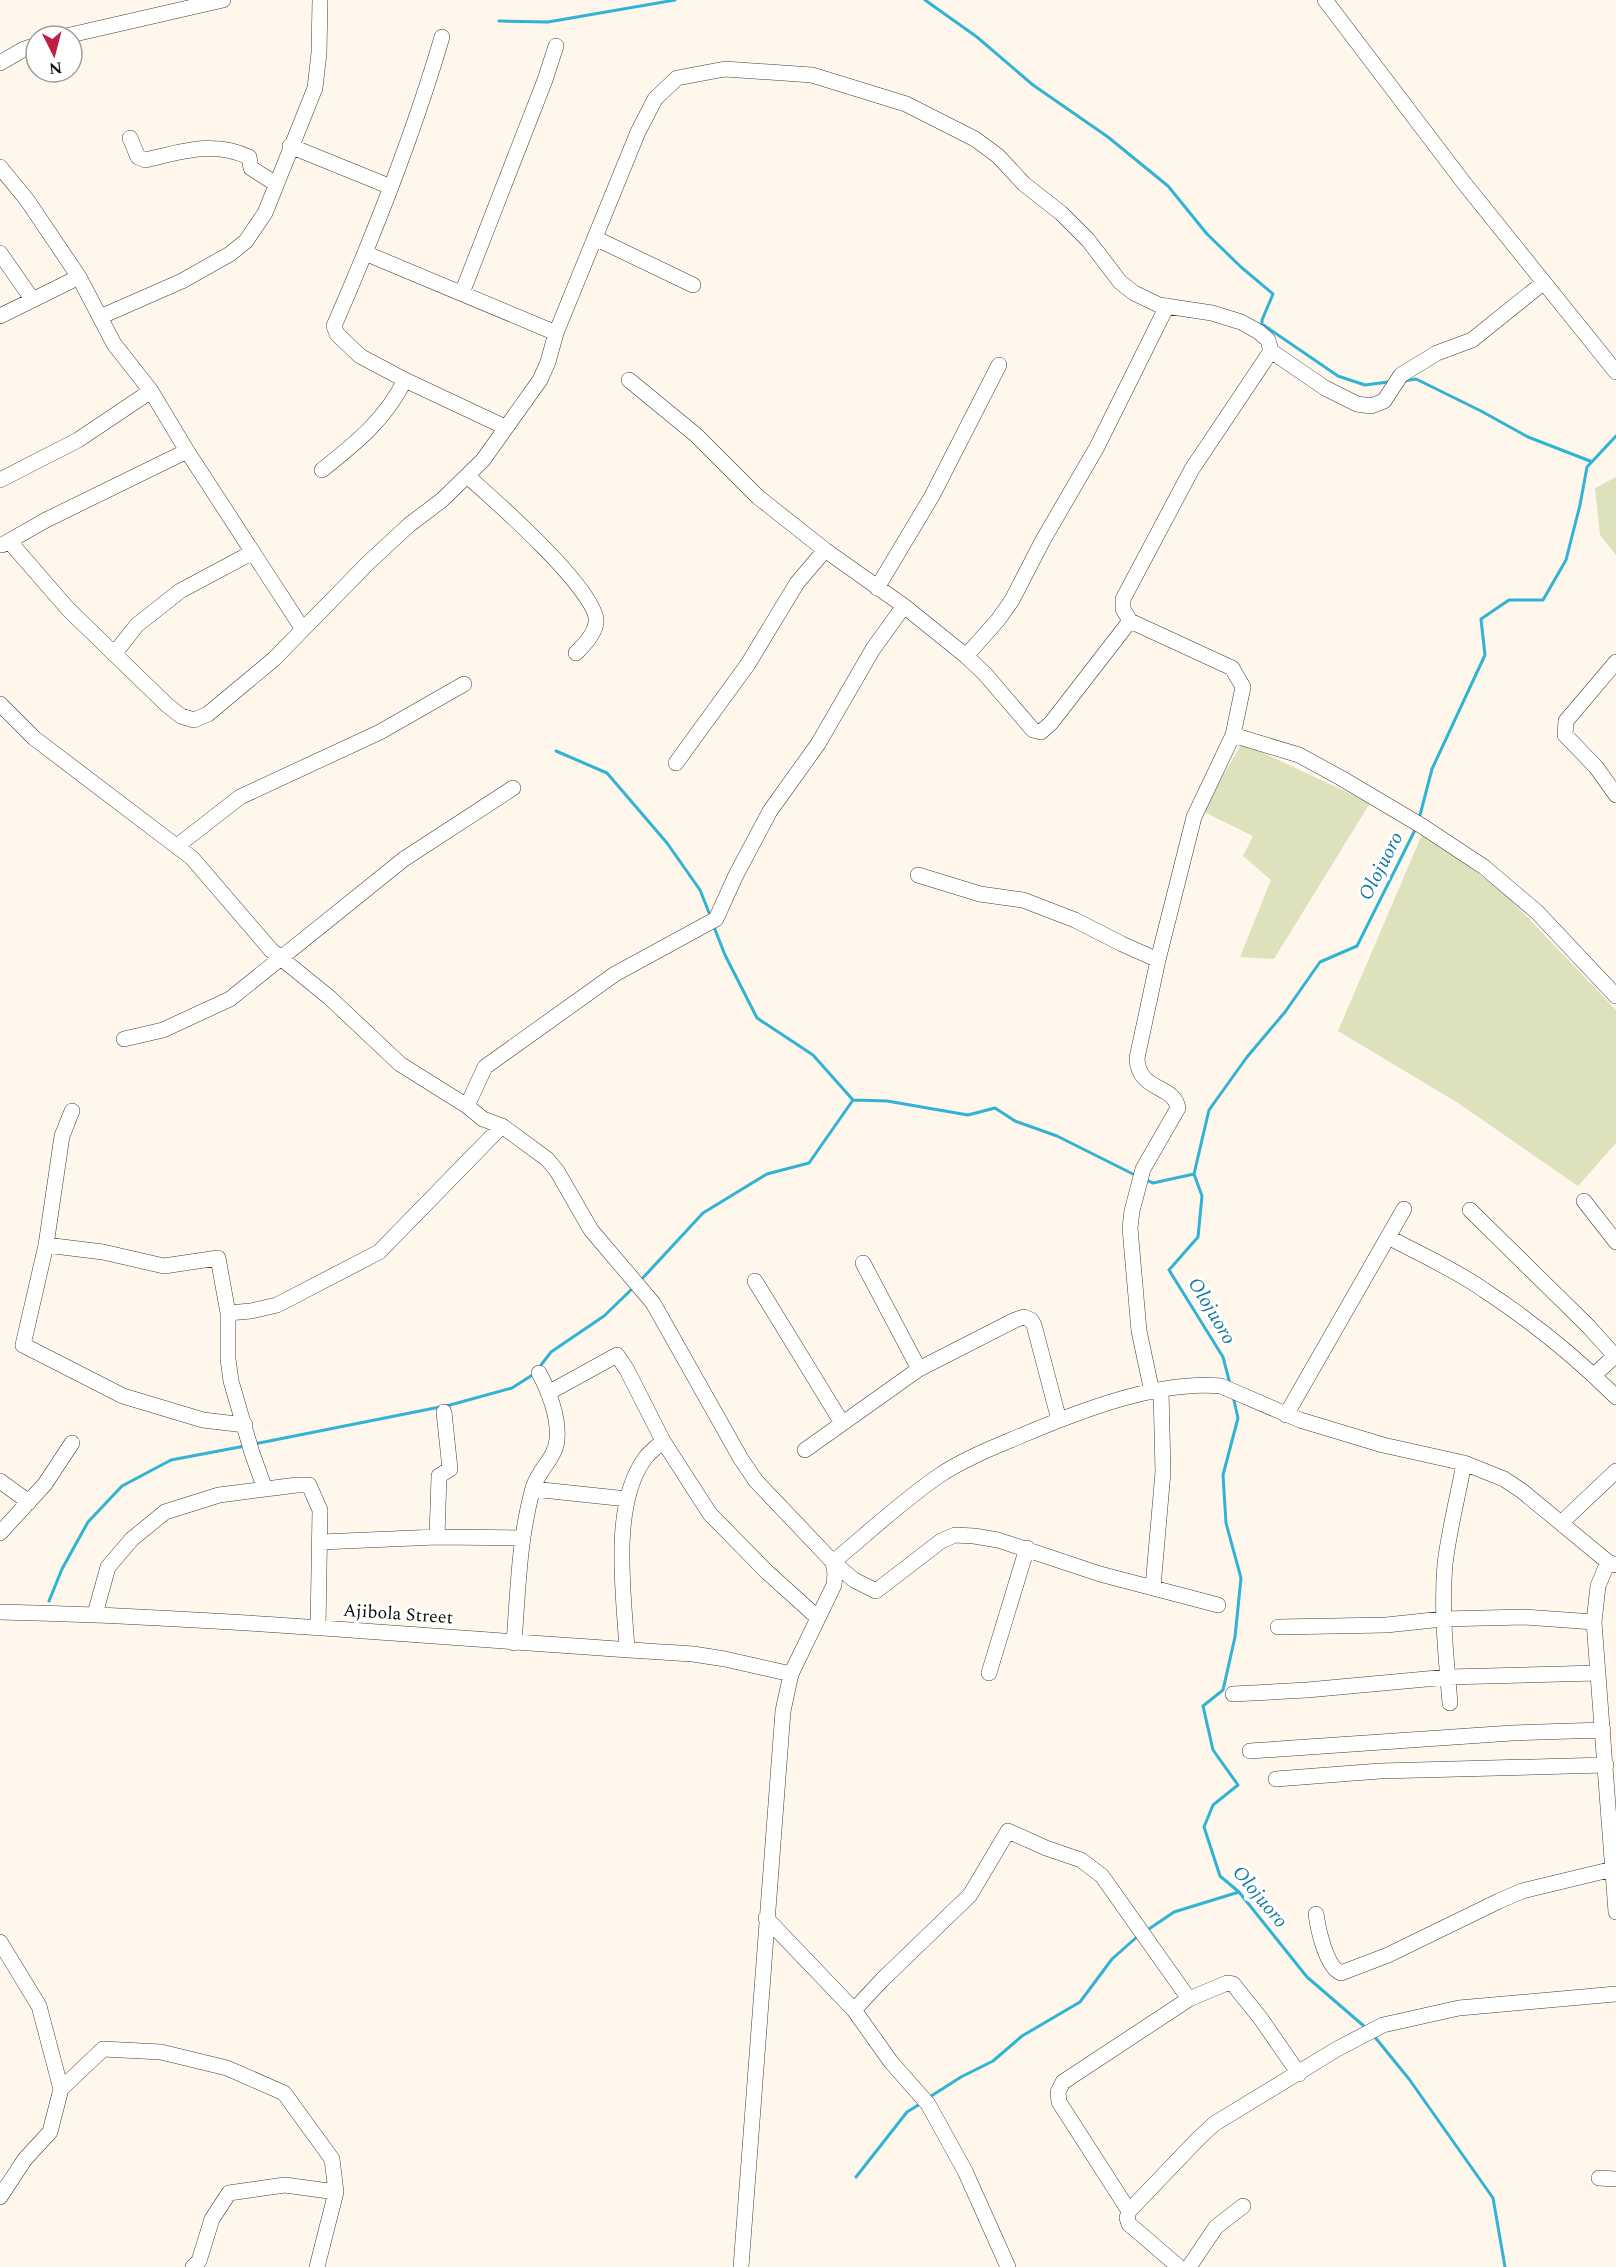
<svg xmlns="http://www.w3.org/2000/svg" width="1616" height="2267" font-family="Spectral,serif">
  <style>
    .cemetery { fill: #dde2bc }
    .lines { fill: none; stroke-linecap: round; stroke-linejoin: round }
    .stream { stroke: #30b3d5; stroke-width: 3 }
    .minor-casing { stroke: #3f3f3f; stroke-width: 16 }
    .minor { stroke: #fff; stroke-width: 15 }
    .labels { text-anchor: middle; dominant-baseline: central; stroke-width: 6; stroke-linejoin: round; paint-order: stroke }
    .street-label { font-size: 18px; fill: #0c0c0c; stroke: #fff }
    .water-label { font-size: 20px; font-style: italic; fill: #0f7b9e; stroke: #fff }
  </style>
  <rect width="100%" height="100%" fill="#fff7eb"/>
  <!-- cemetery -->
  <path class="cemetery" d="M1616 477V555L1600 535 1595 488Z
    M1242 743 1370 803 1274 959 1240 957 1271 880 1243 856 1253 836 1202 811Z
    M1423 832 1505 894 1616 1010V1143L1578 1186 1458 1103 1338 1031Z"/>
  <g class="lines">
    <!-- stream -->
    <path class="stream" d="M925 0 977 37 1033 85 1108 137 1168 186 1207 234 1241 267 1273 294 1262 320V324L1338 376 1365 385 1388 382
      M499 21 548 22 675 0
      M1404 381 1416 379 1481 411 1528 437 1590 461
      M556 751 607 773 667 843 700 890 710 915
      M1419 819 1432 769 1485 655 1481 619 1509 600H1543L1566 560 1580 505 1587 467 1616 436
      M714 927 725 955 757 1018 813 1055 853 1100
      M1146 1180 1153 1183 1194 1174
      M640 1281 703 1213 767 1174 809 1163 853 1100 887 1101 968 1115 995 1108 1015 1121 1057 1136 1137 1176
      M538 1369 551 1352 604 1316 633 1288
      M1230 1384 1223 1357 1169 1270 1198 1237 1202 1196 1194 1174 1209 1110 1247 1057 1285 1012 1320 962 1357 946 1416 828
      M1233 1396 1238 1418 1223 1475 1226 1523 1241 1578 1235 1637 1223 1690 1203 1706 1213 1750 1238 1785 1213 1805 1204 1827 1220 1876 1239 1892 1307 1977 1365 2027
      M254 1444 450 1405 512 1388 534 1374
      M49 1601 62 1569 88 1522 122 1486 171 1460 245 1446
      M1146 1931 1174 1912 1239 1892
      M1374 2036 1409 2079 1493 2198 1505 2267
      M928 2098 961 2077 993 2061 1022 2036 1080 2002 1112 1959 1138 1936
      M856 2177 907 2112 920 2104"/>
    <defs>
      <path id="minor" d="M1325 0 1464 183 1616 372
        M66 36 223 0
        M442 37C413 136 375 232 334 326L337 334 360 356 405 380 505 427
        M0 63 24 49 36 45
        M130 138 138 157 145 160C181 152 213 140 249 157L251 168 276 184
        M290 146 391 187
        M0 167 27 200 79 277 114 344 151 391 187 451 302 628
        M595 238 693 285
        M0 253 32 299
        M365 253 556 333
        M462 293 545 80 556 46
        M0 316 79 277
        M100 317 182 281 230 254 246 241 265 213 315 88 319 53 320 0
        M629 380 696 435 758 497 825 550 904 606 966 656 985 674 1033 730 1041 732 1051 723 1130 621
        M322 470C356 443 385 420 405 380
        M467 476C491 497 602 594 596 623 594 635 584 645 576 653
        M0 480 78 440 151 391
        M9 541 68 609 167 705 181 716 194 720 208 714 274 659 369 562 409 525 442 500 483 460 540 380 548 362 556 333 638 132 655 99 677 78 725 69 812 75 906 104 975 139 998 156 1024 184 1061 213 1088 240 1120 282 1134 293 1159 305 1212 313 1241 322 1259 332 1268 340 1271 351 1325 388 1357 404 1371 406 1384 401 1401 375 1437 353 1472 340 1543 283
        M2 545 46 520 187 451
        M877 588 932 496 999 365
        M114 654 137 625 180 591 253 552
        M966 656 998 620 1012 600 1043 540 1097 447 1167 306
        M1616 662 1566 721 1565 735 1596 767 1616 795
        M0 704 34 738 192 858 271 950 330 998 400 1064 467 1106 483 1119 502 1126 547 1159 557 1171 591 1230 653 1303 741 1459 756 1481 833 1562 835 1574 834 1585 791 1674 783 1711 741 2267
        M1233 735 1299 755 1341 778 1422 826 1484 867 1537 912 1616 996
        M676 763 748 664 797 583 825 550
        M177 846 240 797 380 732 464 684
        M918 875 980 894 1023 900 1075 920 1122 944 1158 960
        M124 1039 163 1030 230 999 404 859 513 788
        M467 1106 485 1067 615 974 716 919 736 875 770 811 818 744 873 649 904 606
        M72 1111 62 1136 46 1245 23 1345 123 1396 203 1420 245 1425
        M1584 1201 1616 1242
        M1470 1210 1589 1327 1615 1356 1594 1375
        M1388 1237C1420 1254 1454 1269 1484 1290 1531 1321 1576 1357 1616 1397
        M46 1245 103 1252 164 1266 218 1258 228 1313V1359L231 1381 252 1453 265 1489
        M863 1263 919 1369
        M755 1281 842 1423
        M228 1313 251 1311 277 1305 379 1252 502 1126
        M1152 1392 1139 1331 1130 1228 1132 1211 1143 1169 1178 1108C1174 1084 1138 1092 1137 1058L1158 960 1194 817 1233 735 1243 687 1232 668 1130 621 1123 609V599L1192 469 1271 351
        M548 1393 617 1355 627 1370 663 1441 710 1514 767 1572 818 1618
        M1286 1415 1404 1209
        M805 1450 919 1369 1015 1320 1024 1317 1031 1320 1034 1325 1059 1420
        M0 1481 29 1502
        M533 1489 627 1499
        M1561 1523 1616 1471
        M0 1533 45 1484 72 1443
        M437 1537 439 1476 450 1469 444 1412
        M321 1542 437 1537 522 1538
        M1608 1562 1598 1586 1594 1622 1616 1912
        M1153 1587 1163 1472 1161 1390
        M1218 1605 1100 1574 998 1540 974 1536 955 1535 941 1541 876 1591 854 1580 833 1562C868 1533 902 1501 940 1475 964 1459 992 1448 1018 1437 1077 1412 1157 1380 1221 1386L1300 1420 1383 1445 1464 1463 1504 1479 1522 1491 1608 1562 1616 1565
        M0 1612C231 1617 462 1640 693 1654L725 1659 791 1674
        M95 1614 108 1567 132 1539 165 1512 219 1495 297 1485H309L320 1510 318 1628
        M1278 1627 1386 1625 1443 1619 1524 1617 1594 1622
        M514 1643C518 1591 519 1538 533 1488 538 1470 556 1458 557 1439 559 1418 549 1391 539 1373
        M627 1650C624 1594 610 1504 646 1457 651 1451 658 1446 663 1441
        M989 1673 1027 1548
        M1233 1694 1307 1690 1448 1677 1598 1673
        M1450 1703C1446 1657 1441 1610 1445 1564 1449 1530 1458 1496 1464 1463
        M1250 1751 1512 1733 1603 1730
        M1276 1779 1380 1771 1606 1765
        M1316 1914C1318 1929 1326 1967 1341 1973L1388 1955 1499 1901 1522 1891 1613 1869
        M766 1918 854 2010 891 2062 928 2104 965 2171 1008 2267
        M0 1942 39 2006 61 2089 50 2132 25 2159 0 2197
        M854 2010 882 1980 970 1895 1008 1831 1046 1848 1081 1860 1102 1876 1189 1999
        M61 2089 103 2049 161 2052 227 2068 284 2093 332 2159 336 2192
        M1599 2178 1616 2179
        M1129 2211 1059 2102 1058 2092 1063 2082 1189 1999 1227 1983 1233 1984 1261 2019 1299 2074
        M193 2267 199 2261 212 2219 229 2193 285 2185 336 2192 317 2267
        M1179 2267 1129 2224 1127 2218 1129 2211 1198 2139 1214 2124 1337 2049 1383 2025 1459 2008 1616 1994
        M1189 2267 1216 2227 1243 2206"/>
    </defs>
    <!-- minor casing -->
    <use href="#minor" class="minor-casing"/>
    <!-- minor -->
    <use href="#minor" class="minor"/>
  </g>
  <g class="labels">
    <!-- street labels -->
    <g class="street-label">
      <text transform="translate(398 1614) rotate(4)">Ajibola Street</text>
    </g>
    <!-- water labels -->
    <g class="water-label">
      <text transform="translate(1381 866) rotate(-63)">Olojuoro</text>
      <text transform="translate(1212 1311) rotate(59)">Olojuoro</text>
      <text transform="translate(1260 1897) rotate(50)">Olojuoro</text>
    </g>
  </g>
  <!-- north arrow -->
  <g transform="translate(54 54) rotate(174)"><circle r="28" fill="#ffffff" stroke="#9e9e9e" stroke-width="1.5"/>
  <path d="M0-4.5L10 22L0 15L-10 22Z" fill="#c41d45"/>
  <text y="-9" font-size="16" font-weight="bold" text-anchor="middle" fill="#0c0c0c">N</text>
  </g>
</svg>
